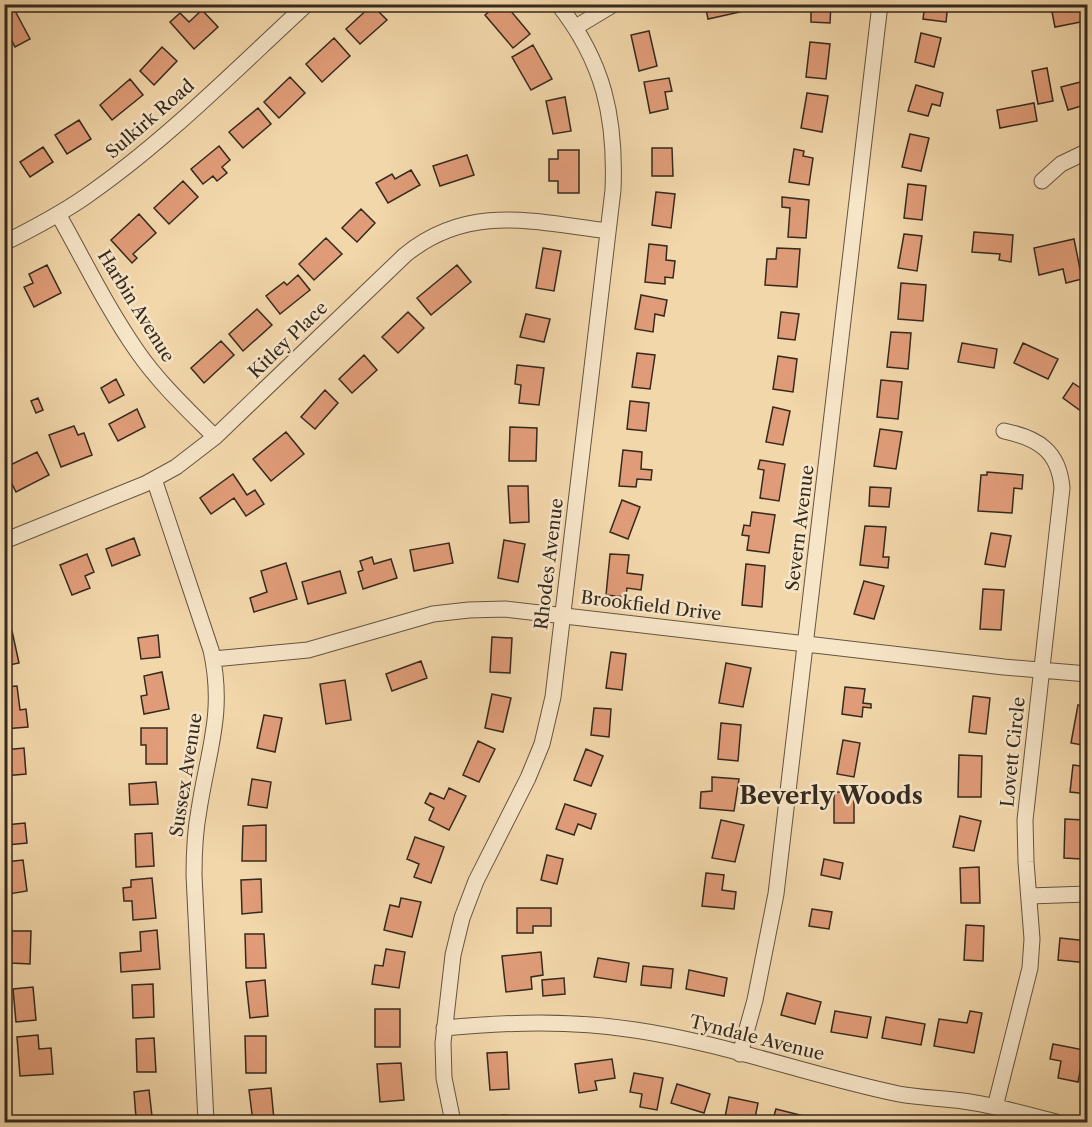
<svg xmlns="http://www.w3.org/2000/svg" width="1092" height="1127" font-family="'Libre Caslon Text',serif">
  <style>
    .building { fill: #e09c78; stroke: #352a1e; stroke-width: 1.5 }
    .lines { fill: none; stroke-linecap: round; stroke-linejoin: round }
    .street-casing { stroke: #645541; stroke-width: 17 }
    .street { stroke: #f7e5c8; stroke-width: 15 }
    .labels { text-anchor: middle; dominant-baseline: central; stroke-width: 5; stroke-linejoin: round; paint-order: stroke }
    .street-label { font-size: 18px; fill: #352a1e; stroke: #f7e5c8 }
    .district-label { font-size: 24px; font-weight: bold; fill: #352a1e; stroke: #f7e5c8 }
  </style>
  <rect width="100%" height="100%" fill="#f2d7aa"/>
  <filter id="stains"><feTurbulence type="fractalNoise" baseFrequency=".00333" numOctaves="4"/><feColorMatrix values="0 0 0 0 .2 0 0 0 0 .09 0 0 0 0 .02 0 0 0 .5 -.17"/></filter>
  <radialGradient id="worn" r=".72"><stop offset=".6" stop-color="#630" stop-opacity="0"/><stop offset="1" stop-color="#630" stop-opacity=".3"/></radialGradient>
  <!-- building -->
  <path class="building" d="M498 4H505L530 34 513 48 485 15Z
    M705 4H738L740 12 708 19Z
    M811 4H831L830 23 811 22Z
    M925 4H948L946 22 923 19Z
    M1064 4H1083L1086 21 1055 27 1052 12 1065 9Z
    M372 5 387 20 360 44 346 29Z
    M13 7 30 39 15 47 7 31 4 33V11Z
    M202 10 218 27 194 49 170 22 180 13 189 22Z
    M649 31 657 66 639 71 631 35Z
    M921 33 941 38 934 67 915 62Z
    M334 38 350 56 322 82 306 64Z
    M810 42 830 44 826 79 806 77Z
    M533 45 552 79 531 90 512 57Z
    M162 47 177 61 154 85 140 71Z
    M1047 68 1053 101 1038 104 1032 71Z
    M290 77 305 93 279 118 264 102Z
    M669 78 672 91 665 92 668 109 650 113 644 82Z
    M130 79 143 95 112 120 100 105Z
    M1088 80V104L1068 110 1061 87Z
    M916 85 943 93 940 106 932 104 928 116 908 111Z
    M807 93 828 96 822 132 801 128Z
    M565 97 571 131 553 134 546 101Z
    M1034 103 1037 121 1000 128 997 110Z
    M258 108 271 124 243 148 229 132Z
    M79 120 91 139 67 154 55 135Z
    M910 134 929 138 921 171 902 167Z
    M219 146 230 160 222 167 227 173 217 181 213 176 203 184 191 169Z
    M43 147 53 162 30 177 20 162Z
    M652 148H672L673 176H652Z
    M794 149 804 151 803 156 813 158 809 185 789 182Z
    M558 150H579V193H558V181H549V159H558Z
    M467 155 474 175 440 186 433 166Z
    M411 170 420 185 388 203 376 183 392 174 395 179Z
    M183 181 198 197 169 224 154 208Z
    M908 184 926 186 922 220 904 218Z
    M656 192 675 194 671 228 652 225Z
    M782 197 809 200 806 238 788 237 790 208 782 207Z
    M361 209 375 223 357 242 342 228Z
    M139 214 156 233 133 254 137 258 132 263 111 240Z
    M974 232 1013 235 1011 262 999 260 1000 254 972 252Z
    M904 234 922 236 917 271 898 268Z
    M326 238 342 254 314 280 299 264Z
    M1074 239 1082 279 1066 283 1063 269 1039 275 1034 248Z
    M649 244 667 246 666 260 675 261 673 278 665 277V284L645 282Z
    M543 248 561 251 554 291 536 288Z
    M777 248 800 249 797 287 765 285 767 259H776Z
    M47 265 61 293 34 307 24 287 33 283 29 274Z
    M457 265 471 282 431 315 417 298Z
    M298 275 310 290 280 314 266 296 284 282 287 285Z
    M901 283 926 285 923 321 898 319Z
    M641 295 667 300 664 316 655 314 653 332 635 329Z
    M257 309 272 325 243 351 229 334Z
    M408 312 424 328 398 353 382 337Z
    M781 312 799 314 795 340 778 338Z
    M526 314 550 319 544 342 520 337Z
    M891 332 911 333 908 369 887 367Z
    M221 341 234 355 204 383 191 368Z
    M962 343 997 349 994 368 958 362Z
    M1023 343 1058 359 1048 379 1014 363Z
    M637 353 655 355 650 389 632 387Z
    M364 355 377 370 352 393 339 379Z
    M778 356 797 359 793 392 773 389Z
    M517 365 544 368 539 405 519 403 521 385 515 384Z
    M116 379 124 395 109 403 101 388Z
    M881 380 902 382 898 419 877 417Z
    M1073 383 1088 393V410L1085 414 1063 398Z
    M325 390 338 403 315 429 301 417Z
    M38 398 43 410 36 413 31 401Z
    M630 401 649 403 646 431 627 429Z
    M773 407 790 411 783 445 766 442Z
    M137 409 145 427 118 441 109 424Z
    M74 426 78 435 84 433 92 455 61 467 49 435Z
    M510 427 537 428 536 461H509Z
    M880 429 902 432 896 469 874 466Z
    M286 432 304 454 271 481 253 459Z
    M623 450 642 452 641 469 652 470 651 480 637 479 636 487 619 486Z
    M37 452 49 475 16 492 4 468Z
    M760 460 785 464 779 501 760 498 764 470 758 469Z
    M987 472 1023 475 1022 489 1014 488 1012 513 978 511 981 475H987Z
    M233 474 247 495 255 490 264 504 246 516 234 498 211 514 200 498Z
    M508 486H528L529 522 510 523Z
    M870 487 891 488 889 507 869 506Z
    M622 500 640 507 628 539 610 532Z
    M752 512 775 515 769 553 747 550 749 536 742 535 744 525 750 526Z
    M865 526 886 527 883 557H889L888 568 860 565Z
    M991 533 1011 536 1005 567 985 564Z
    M134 538 140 555 112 566 106 549Z
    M504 540 525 544 518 582 498 578Z
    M449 543 453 563 414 571 410 550Z
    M87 554 94 572 85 576 90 588 72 595 60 565Z
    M610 554 629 555 627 573 643 575 641 590 627 588 626 597 606 595Z
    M372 557 374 564 391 559 397 578 363 589 358 572 363 570 360 561Z
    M286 563 297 599 254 612 250 598 267 592 261 571Z
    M746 564 765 566 762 607 742 605Z
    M340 571 346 593 308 604 302 582Z
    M864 581 884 586 874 619 854 614Z
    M983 589 1004 590 1001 630 980 629Z
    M12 631 19 663 4 666V632Z
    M158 635 160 657 141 659 138 638Z
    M492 637 512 638 510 673 490 672Z
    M611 652 626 654 622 690 606 688Z
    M421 661 427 678 392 691 386 674Z
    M726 663 751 668 743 707 719 703Z
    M162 672 169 709 144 714 141 696 147 695 144 676Z
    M345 680 351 720 326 724 320 684Z
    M17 686 20 710 26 709 28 727 4 729V687Z
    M845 687 865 689 863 703 871 704V708L863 707 862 717 842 714Z
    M492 694 511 698 503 732 485 728Z
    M973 696 990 698 986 734 969 732Z
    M1078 705 1088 707V746L1071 743Z
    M594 708 611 709 609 737 591 735Z
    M264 715 282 718 275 752 257 748Z
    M721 723 741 725 738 761 718 759Z
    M141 728H167V764H146V745H141Z
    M843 740 860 743 854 777 837 774Z
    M478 741 495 749 479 782 463 775Z
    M24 748 26 774 4 776V750Z
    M586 749 603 756 591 786 574 780Z
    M959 755 982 756 981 797H958Z
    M1073 765 1088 767V794L1070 792Z
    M712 777 739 779 734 811 700 808 701 792 712 791Z
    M252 779 271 782 267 808 248 805Z
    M156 782 158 804 130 805 129 784Z
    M449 788 466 796 449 830 429 820 434 808 425 803 430 793 444 799Z
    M834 792H854V823H834Z
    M565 804 596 814 591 829 578 824 574 835 556 829Z
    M960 816 981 821 974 851 953 847Z
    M1065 819 1083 820 1082 859 1064 858Z
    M721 820 744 825 735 862 712 858Z
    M25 823 27 843 7 845 5 825Z
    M266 825V861H242L243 826Z
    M152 833 154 866 136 867 135 834Z
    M415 837 444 847 431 883 414 877 419 864 407 859Z
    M547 855 563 859 557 884 541 880Z
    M824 859 843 863 840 879 821 875Z
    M23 860 27 891 9 894 5 862Z
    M979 867 980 903H961L960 868Z
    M706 873 724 875 722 890 736 892 734 909 702 906Z
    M152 878 156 918 133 920 132 901H124L123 888 131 887V880Z
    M261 879 262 912 242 914 241 880Z
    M401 898 421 902 412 937 384 930 390 905 399 907Z
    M517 908H551V926H533V933H517Z
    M812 909 832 912 829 929 809 926Z
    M966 925 984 926 983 961 964 960Z
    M157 930 160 969 121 972 120 953 141 951 140 932Z
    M12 931H31L30 964 11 963Z
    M245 934H264L266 968H246Z
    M1060 938 1088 941V963L1058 960Z
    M386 949 405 952 399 988 372 984 375 965 383 966Z
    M541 952 543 975 531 977 532 989 506 992 502 956Z
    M598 958 629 963 626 982 594 977Z
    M643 966 673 969 671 988 641 985Z
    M689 970 727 978 724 996 686 989Z
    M564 978 565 994 543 996 542 980Z
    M265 980 268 1016 250 1018 246 982Z
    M153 984 154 1017 133 1018 132 985Z
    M33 987 36 1020 16 1022 13 989Z
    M787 993 821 1002 815 1024 781 1015Z
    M375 1009H400V1047H375Z
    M835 1011 871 1017 867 1038 831 1032Z
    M970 1011 982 1013 974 1053 934 1046 939 1019 967 1023Z
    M886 1017 925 1024 921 1045 882 1038Z
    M38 1035 39 1049 51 1048 53 1074 20 1076 17 1037Z
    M245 1036H266V1073H246Z
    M154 1038 156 1072H137L136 1039Z
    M1053 1044 1084 1050 1078 1082 1058 1078 1061 1061 1050 1059Z
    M507 1052 509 1089 490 1090 487 1053Z
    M612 1059 615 1078 595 1081 597 1090 579 1093 575 1064Z
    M401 1063 404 1100 380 1102 377 1064Z
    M634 1073 663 1078 657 1110 640 1107 642 1094 630 1092Z
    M677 1084 710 1094 704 1113 671 1103Z
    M271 1088 274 1120 253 1122 249 1090Z
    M149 1090 152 1116 136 1118 134 1092Z
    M729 1097 758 1103 755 1118 741 1116 739 1122H724Z
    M776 1109 804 1116 803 1122H772Z
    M502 1115 522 1117V1122H501Z"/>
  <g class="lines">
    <defs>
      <path id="street" d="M576 27 614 4
        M1042 181 1061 164 1088 151
        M58 214C84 260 107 308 137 351 159 383 188 410 215 437
        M4 243C32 229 59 215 85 197 165 142 235 70 307 4
        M154 479 211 650C225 713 208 750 199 810 195 831 194 853 194 875L206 1122
        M4 541 145 484 176 467 215 437 405 255C469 203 534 222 608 231
        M213 659 308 650 433 614 469 610 505 609 1004 667 1088 674
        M1029 896 1088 894
        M444 1028C508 1022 571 1020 635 1030 724 1043 811 1076 899 1094 920 1098 942 1098 963 1101 994 1105 1025 1114 1056 1122
        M740 1054 755 1000 776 894 880 4
        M995 1107 1030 968 1032 939 1026 862 1025 820 1062 488C1059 451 1038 438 1004 431
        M453 1122 444 1078 443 1043 453 955 462 918 476 881 528 778 542 744 553 697 613 190C616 118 604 62 558 4"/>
    </defs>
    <!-- street casing -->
    <use href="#street" class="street-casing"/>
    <!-- street -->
    <use href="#street" class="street"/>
  </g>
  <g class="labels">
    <!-- street labels -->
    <g class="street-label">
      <text transform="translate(150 119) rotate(-41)">Sulkirk Road</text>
      <text transform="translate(136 306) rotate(58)">Harbin Avenue</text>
      <text transform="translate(288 340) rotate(-44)">Kitley Place</text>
      <text transform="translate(800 528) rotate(-83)">Severn Avenue</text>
      <text transform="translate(549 564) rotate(-83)">Rhodes Avenue</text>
      <text transform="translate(651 606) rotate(7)">Brookfield Drive</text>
      <text transform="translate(1013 752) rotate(-84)">Lovett Circle</text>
      <text transform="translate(186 775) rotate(-81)">Sussex Avenue</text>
      <text transform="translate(757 1038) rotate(14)">Tyndale Avenue</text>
    </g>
    <!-- district labels -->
    <g class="district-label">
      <text x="831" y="795">Beverly Woods</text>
    </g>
  </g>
  <!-- margin -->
  <rect width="1092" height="1127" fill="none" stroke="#f2d7aa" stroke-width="24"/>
  <rect x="6" y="6" width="1080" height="1115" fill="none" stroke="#352a1e" stroke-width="3"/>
  <rect x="12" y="12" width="1068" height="1103" fill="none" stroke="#352a1e" stroke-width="1.5"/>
  <rect width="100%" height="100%" filter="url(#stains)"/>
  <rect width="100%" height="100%" fill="url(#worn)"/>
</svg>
